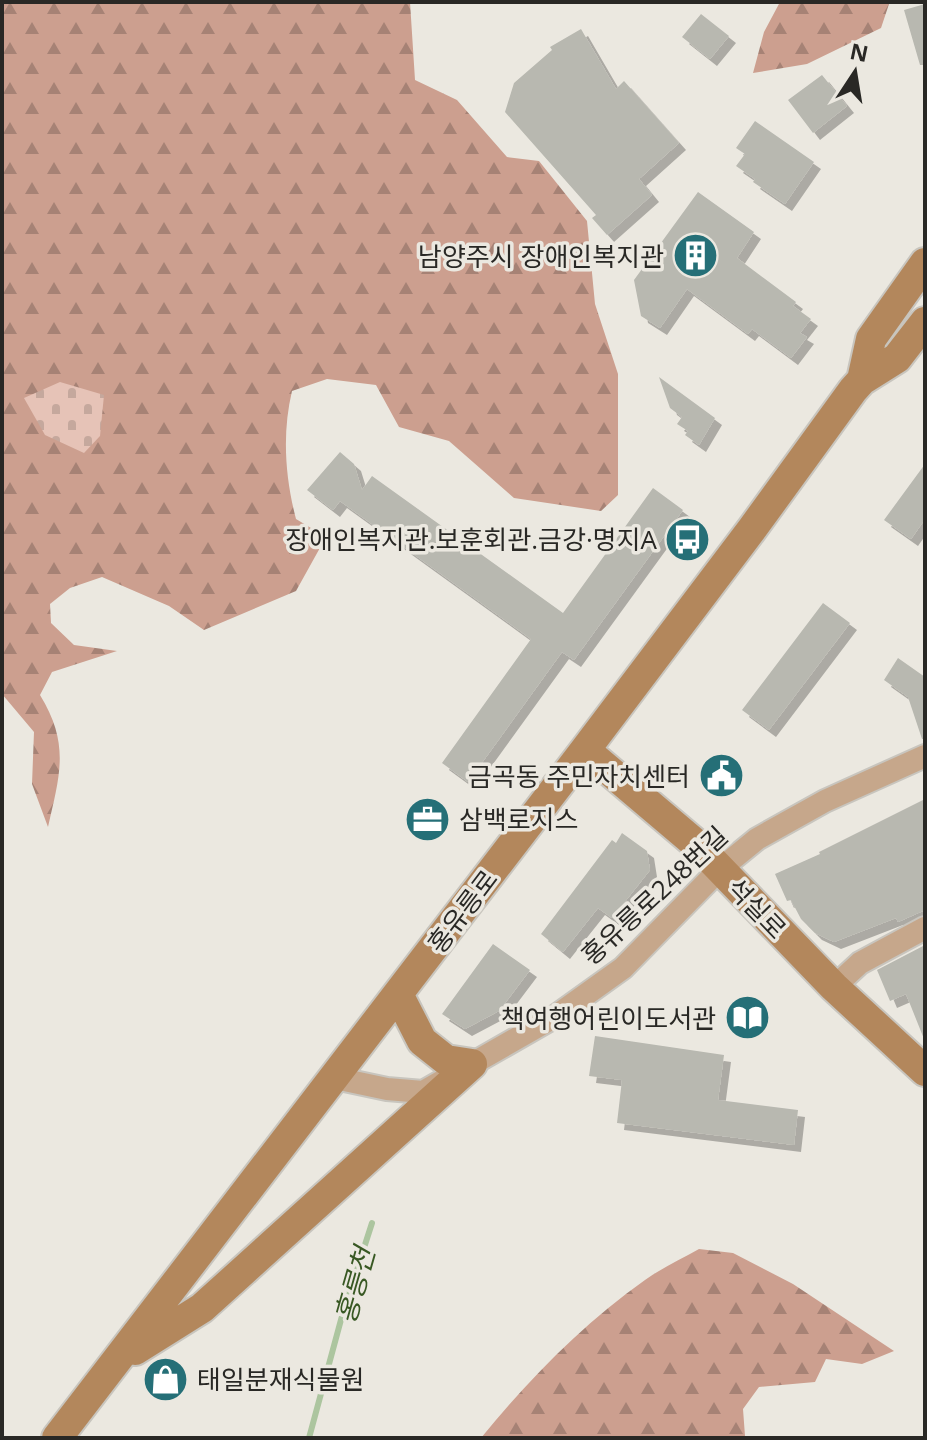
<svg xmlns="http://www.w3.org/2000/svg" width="927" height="1440" font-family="'Open Sans','Noto Sans KR',sans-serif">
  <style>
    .forest { fill: url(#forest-firs) }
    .cemetery { fill: url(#cemetery-stones) }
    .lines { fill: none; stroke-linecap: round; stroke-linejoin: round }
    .stream { stroke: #acc59f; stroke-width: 6 }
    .building { fill: #b8b8b0; filter: url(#shadow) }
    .street-casing { stroke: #c8c5be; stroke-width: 26 }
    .secondary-casing { stroke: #c8c5be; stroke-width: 34 }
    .street { stroke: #c6a78b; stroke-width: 22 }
    .secondary { stroke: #b3875c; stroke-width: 30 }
    .labels { text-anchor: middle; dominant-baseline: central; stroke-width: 7; stroke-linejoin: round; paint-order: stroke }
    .poi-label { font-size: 26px; fill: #292825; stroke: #ebe8e0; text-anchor: end }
    .street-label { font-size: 26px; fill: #292825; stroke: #ebe8e0 }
    .water-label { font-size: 28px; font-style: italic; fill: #385823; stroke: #ebe8e0 }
  </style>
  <defs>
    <pattern id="forest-firs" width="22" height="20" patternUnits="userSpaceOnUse" patternTransform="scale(2)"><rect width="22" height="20" fill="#cc9f8f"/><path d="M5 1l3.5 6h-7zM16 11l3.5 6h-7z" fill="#a68275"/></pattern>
    <pattern id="cemetery-stones" width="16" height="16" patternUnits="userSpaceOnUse" patternTransform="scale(2)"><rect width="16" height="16" fill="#e6c3b7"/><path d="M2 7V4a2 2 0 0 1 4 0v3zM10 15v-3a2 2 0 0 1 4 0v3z" fill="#c5a89d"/></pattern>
    <filter id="shadow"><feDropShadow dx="7" dy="7" stdDeviation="0" flood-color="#0004"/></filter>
  </defs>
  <rect width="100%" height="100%" fill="#ebe8e0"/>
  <!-- forest -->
  <path class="forest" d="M2 2H410L415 80 457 100 507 157 539 161 587 221 595 304 618 374V495L601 511 514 498 449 441 399 427 376 385 327 379 292 391C282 433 285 477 296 519L326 537 296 591 204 630 169 606 102 577 70 588 50 604 51 623 74 645 117 651 52 672 40 695C70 744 60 774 48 827L32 784 34 732 2 694Z
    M780 2H896L889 4 881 28 807 64 753 73 764 32Z
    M699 1249 733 1253 793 1284 894 1351 862 1364 826 1359 815 1382 759 1387 743 1409 745 1436 740 1438H481C529 1379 583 1324 645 1280 662 1268 681 1259 699 1249Z"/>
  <!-- cemetery -->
  <path class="cemetery" d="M60 382 104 395 100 436 84 453 45 435 24 398Z"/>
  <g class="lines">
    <!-- stream -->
    <path class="stream" d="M309 1438 342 1316 372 1223"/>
  </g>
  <!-- building -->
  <path class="building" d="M925 4V65H920L904 10Z
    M701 14 729 36 710 59 682 37Z
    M581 29 616 89 624 81 679 143 639 179 652 195 607 235 592 218 596 215 505 112 514 83 552 50 550 47Z
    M822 75 847 106 813 133 788 100Z
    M755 121 814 162 785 204 753 182 755 179 736 166 745 154 736 148Z
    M698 192 754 232 737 258 796 302 793 306 811 319 800 333 807 337 791 358 752 329 748 334 687 289 660 328 641 316 634 280Z
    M659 377 715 418 699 445 685 435 688 431 677 424 682 417 670 408Z
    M340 452 354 464 362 490 372 476 563 613 653 488 683 510 574 660 562 652 468 782 442 763 531 639 340 501 333 510 307 490Z
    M925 464V519L911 539 884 520Z
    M823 603 850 623 769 730 742 710Z
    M898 658 925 677V739H922L908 697 884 680Z
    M925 799V910L898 922 896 918 834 942 815 933 801 919 791 900 787 901 775 874 820 854 819 852Z
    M622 833 647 851 650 870 612 918 598 908 563 952 541 934 612 840 616 843Z
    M493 944 530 970 499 1011 465 1029 442 1014Z
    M925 945V1038L924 1039 906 994 890 1001 877 970Z
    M595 1036 724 1055 718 1100 798 1110 794 1145 617 1123 622 1080 589 1076Z"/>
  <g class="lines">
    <defs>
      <path id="street" d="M834 987 860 963 925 928
        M335 1078 387 1089 423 1092 556 1016 623 968 719 870 757 839 825 801 925 756"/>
      <path id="secondary" d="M862 380 871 339 925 263
        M585 750 696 844 834 987 925 1071
        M398 994 422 1041 446 1060 472 1064
        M135 1350 202 1308 472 1064
        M57 1438 585 750 752 529 853 390 862 380 897 358 925 322"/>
    </defs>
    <!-- street casing -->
    <use href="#street" class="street-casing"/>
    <!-- secondary casing -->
    <use href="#secondary" class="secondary-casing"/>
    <!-- street -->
    <use href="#street" class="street"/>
    <!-- secondary -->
    <use href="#secondary" class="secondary"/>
  </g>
  <!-- icons -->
  <defs>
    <symbol id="building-disc" viewBox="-11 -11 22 22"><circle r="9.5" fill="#256f77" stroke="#ebe8e0"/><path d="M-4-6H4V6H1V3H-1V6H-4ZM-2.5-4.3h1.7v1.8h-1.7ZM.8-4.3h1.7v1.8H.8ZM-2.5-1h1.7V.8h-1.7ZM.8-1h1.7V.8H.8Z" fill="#fff"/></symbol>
    <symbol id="bus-disc" viewBox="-11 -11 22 22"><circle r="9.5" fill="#256f77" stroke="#ebe8e0"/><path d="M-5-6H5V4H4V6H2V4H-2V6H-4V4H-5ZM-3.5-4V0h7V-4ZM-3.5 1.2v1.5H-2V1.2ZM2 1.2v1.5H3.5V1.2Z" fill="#fff"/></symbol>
    <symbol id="civic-disc" viewBox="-11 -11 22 22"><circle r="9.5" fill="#256f77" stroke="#ebe8e0"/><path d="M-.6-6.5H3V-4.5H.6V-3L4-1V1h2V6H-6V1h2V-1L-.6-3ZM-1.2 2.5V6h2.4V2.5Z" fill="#fff"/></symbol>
    <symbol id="office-disc" viewBox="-11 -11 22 22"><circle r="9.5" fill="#256f77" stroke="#ebe8e0"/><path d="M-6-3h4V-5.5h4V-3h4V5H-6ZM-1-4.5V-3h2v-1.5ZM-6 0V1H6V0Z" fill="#fff"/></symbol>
    <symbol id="library-disc" viewBox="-11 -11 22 22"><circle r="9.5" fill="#256f77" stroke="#ebe8e0"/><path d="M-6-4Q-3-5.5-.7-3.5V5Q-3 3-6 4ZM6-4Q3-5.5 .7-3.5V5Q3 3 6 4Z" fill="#fff"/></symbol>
    <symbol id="shop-disc" viewBox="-11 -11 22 22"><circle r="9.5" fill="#256f77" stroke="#ebe8e0"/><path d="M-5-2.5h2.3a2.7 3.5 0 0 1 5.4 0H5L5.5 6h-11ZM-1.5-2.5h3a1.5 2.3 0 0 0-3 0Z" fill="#fff"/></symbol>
  </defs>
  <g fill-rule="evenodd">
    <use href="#building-disc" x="670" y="230" width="51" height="51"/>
    <use href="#bus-disc" x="662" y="514" width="51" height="51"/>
    <use href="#civic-disc" x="696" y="750" width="51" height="51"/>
    <use href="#office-disc" x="402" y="794" width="51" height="51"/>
    <use href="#library-disc" x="722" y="992" width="51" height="51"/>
    <use href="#shop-disc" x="140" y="1354" width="51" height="51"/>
  </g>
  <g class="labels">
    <!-- poi labels -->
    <g class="poi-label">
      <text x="664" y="256">남양주시 장애인복지관</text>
      <text x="657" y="539">장애인복지관.보훈회관.금강·명지A</text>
      <text x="690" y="776">금곡동 주민자치센터</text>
      <text x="459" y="819" text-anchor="start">삼백로지스</text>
      <text x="716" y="1018">책여행어린이도서관</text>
      <text x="197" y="1379" text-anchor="start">태일분재식물원</text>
    </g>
    <!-- street labels -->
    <g class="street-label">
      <text transform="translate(654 895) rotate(-43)">홍유릉로248번길</text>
      <text transform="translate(757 908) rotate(46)">석실로</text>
      <text transform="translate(462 911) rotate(-53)">홍유릉로</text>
    </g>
    <!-- water labels -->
    <g class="water-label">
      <text transform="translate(354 1285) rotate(-74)">홍릉천</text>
    </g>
  </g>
  <!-- border -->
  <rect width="927" height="1440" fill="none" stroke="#292825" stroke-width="8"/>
  <!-- north arrow -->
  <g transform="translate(855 72) rotate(12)" stroke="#ebe8e0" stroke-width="6" paint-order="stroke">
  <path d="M0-6L14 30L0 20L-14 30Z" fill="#292825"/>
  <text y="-12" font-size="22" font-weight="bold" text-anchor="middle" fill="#292825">N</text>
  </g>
</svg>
